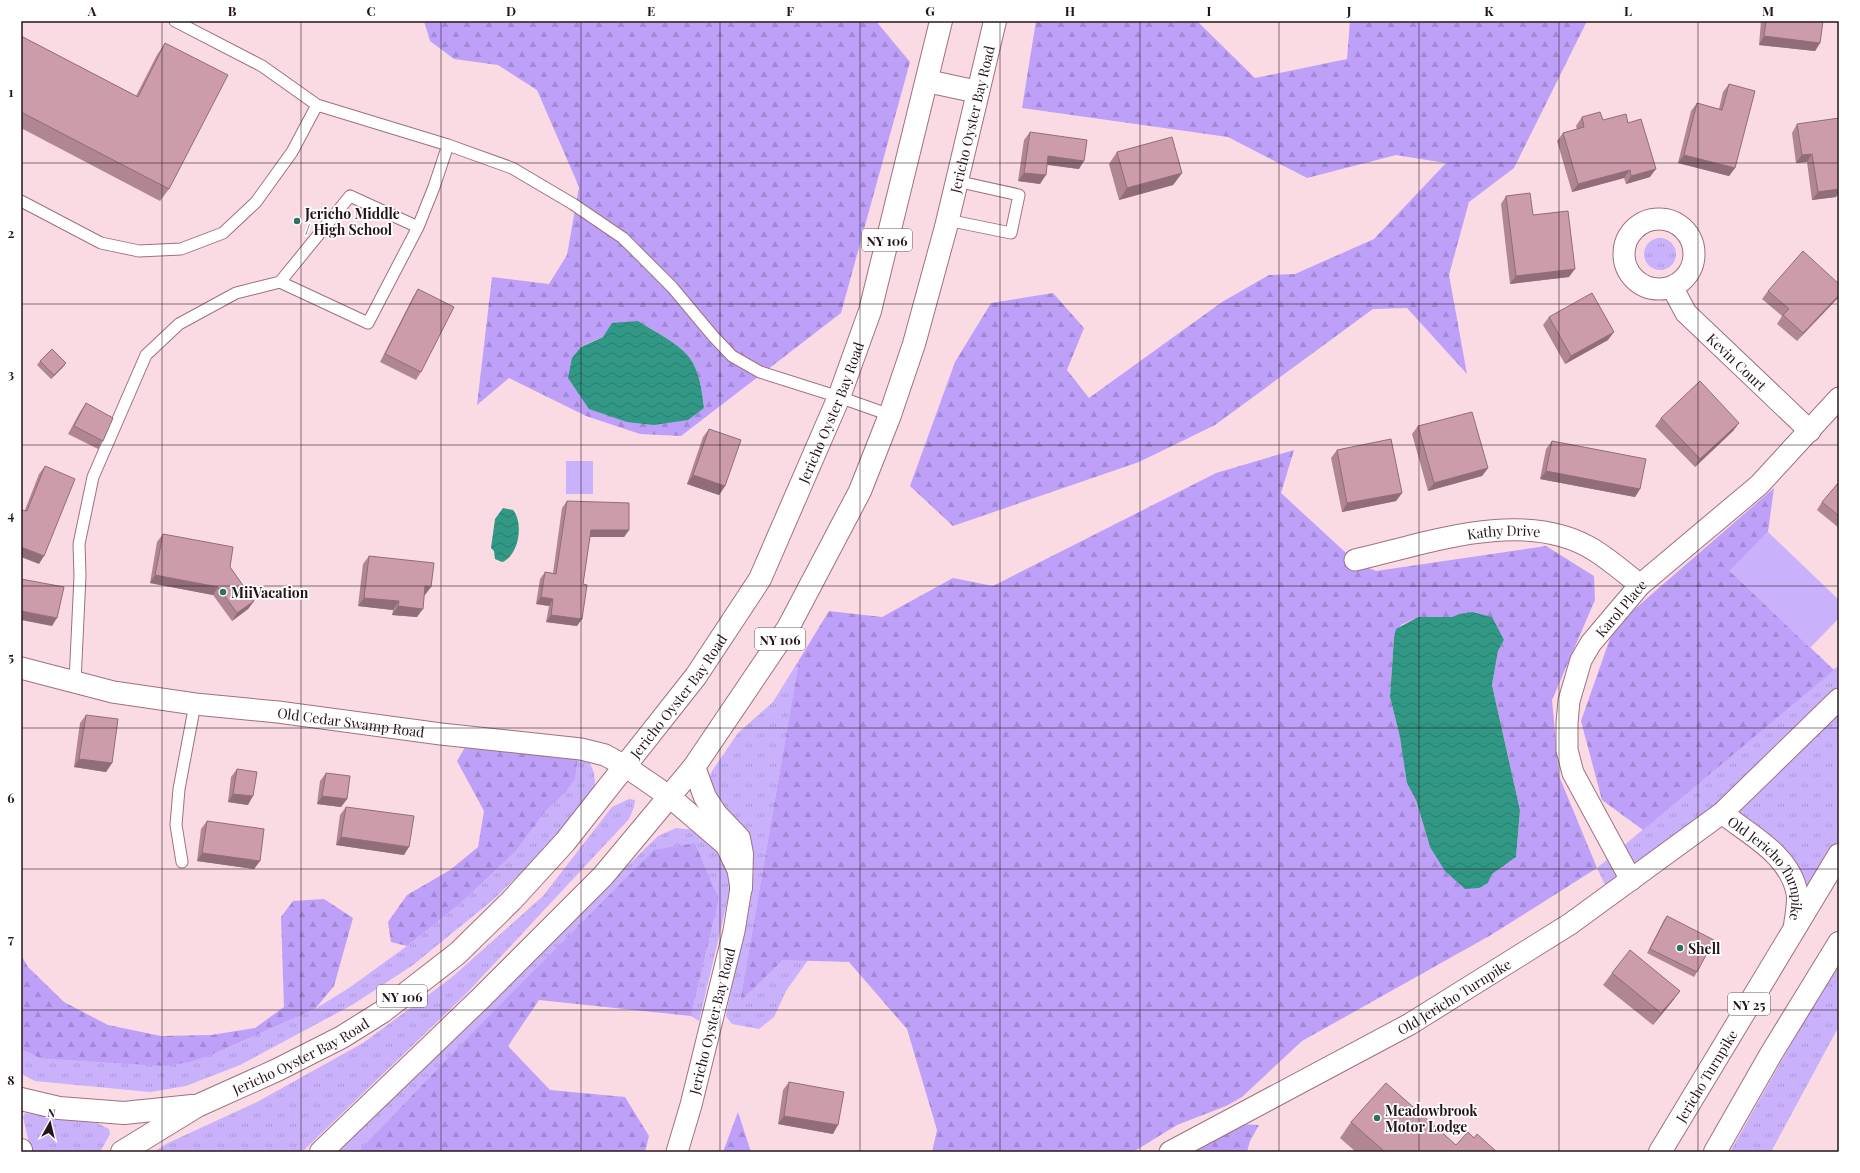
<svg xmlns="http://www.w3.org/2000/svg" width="1860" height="1173" font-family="'Playfair Display',serif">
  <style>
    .grass { fill: url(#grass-tufts) }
    .forest { fill: url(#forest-firs); fill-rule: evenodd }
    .garden { fill: #c9b1fb }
    .water { fill: url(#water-waves) }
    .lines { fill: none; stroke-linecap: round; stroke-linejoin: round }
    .lane-casing { stroke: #9f717f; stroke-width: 13 }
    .street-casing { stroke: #9f717f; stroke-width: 23 }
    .primary-casing { stroke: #9f717f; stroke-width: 24 }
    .lane { stroke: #fff; stroke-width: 11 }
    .street { stroke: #fff; stroke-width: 21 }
    .primary { stroke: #fff; stroke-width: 22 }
    .wall { fill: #b08693 }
    .shaded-wall { fill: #906d78 }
    .building { fill: #cd9cab; stroke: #906d78 }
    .grid { fill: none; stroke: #26141a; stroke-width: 1; stroke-opacity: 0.55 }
    .poi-dot { fill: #2d7165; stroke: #fff; stroke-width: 1.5 }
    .labels { text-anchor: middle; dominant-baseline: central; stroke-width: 3.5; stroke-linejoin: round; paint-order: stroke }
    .shield { fill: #fff; stroke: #675a5f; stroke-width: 1 }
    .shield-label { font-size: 13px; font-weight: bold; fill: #26141a }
    .street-label { font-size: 14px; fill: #26141a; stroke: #fff }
    .poi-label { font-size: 14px; font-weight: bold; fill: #26141a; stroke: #fff; text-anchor: start }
    .neatline { fill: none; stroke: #26141a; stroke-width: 1.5 }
    .grid-label { font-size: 13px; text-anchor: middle; font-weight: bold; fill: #26141a }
  </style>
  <defs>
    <pattern id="grass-tufts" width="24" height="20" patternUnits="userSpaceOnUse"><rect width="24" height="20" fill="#c9b1fb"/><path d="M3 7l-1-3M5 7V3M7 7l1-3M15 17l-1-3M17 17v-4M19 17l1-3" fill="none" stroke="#ac97d7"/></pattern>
    <pattern id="forest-firs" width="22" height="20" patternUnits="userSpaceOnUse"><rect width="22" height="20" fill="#bea0f9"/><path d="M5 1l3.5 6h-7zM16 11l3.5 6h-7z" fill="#a389d5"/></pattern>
    <pattern id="water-waves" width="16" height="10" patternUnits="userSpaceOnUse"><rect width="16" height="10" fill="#329886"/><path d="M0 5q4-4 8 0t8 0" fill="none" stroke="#2a7b6d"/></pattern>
  </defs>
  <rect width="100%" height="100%" fill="#fadae3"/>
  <!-- grass -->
  <path class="grass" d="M1644 254a16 16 0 1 1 32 0a16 16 0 1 1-32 0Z
    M799 660 740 1002 783 960H808L786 991 774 1017 759 1029 732 1024 726 1016 754 871 751 848 714 797 708 782 712 771 738 733 773 702Z
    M1839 665V851L1792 930 1785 868 1722 816 1611 897 1597 868Z
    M578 757 590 763 594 773 595 784 590 799 562 832 494 899 413 965 352 1005 240 1065 186 1086 150 1092 35 1081 21 1074V1049L39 1058 218 1052 315 1009 349 988 407 946 460 904 516 851 544 813 565 793Z
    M629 799 635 800 634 807 629 819 465 995 302 1152H153L168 1143 257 1102 363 1043 451 978 543 896 612 807Z
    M676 828C683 829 694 829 700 832 724 845 728 866 730 890L699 1021 691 1016 719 899 695 843 359 1152H334L658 836Z
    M1839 959V1026L1771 1152H1730Z
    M25 1113 97 1123 109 1129 110 1134 100 1152H31L23 1117Z"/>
  <!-- forest -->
  <path class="forest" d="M424 21H876L910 62 841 313 681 436 640 434 586 416 509 378 477 405 492 277 549 284 567 255 579 187 537 90 498 65 454 59 430 41ZM638 321C655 332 677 342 689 357 700 371 702 392 704 408L580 347Z
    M1036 21H1197L1255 78 1347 59 1350 21H1587L1514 168 1469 202 1449 275 1467 374 1407 308 1373 309 1215 425 1139 462 953 526 910 486 955 362 991 303 1053 293 1084 328 1067 370 1089 398 1222 302 1269 275 1295 274 1374 239 1446 163 1396 155 1307 178 1228 137 1022 108Z
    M1294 450 1281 493 1357 563 1376 571 1546 546 1594 576 1595 600 1552 700 1559 776 1597 868 1491 935 1302 1041 1242 1097 1226 1106 1177 1125 1133 1152H932L937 1130 907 1029 849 962 783 960 740 1002 799 660 829 611 882 617 953 578 993 586 1216 473ZM1459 614 1504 640 1498 651 1492 685 1520 810 1516 857 1492 874 1488 883 1430 847 1416 800 1390 697 1394 637 1401 625 1418 617H1452Z
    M1774 488 1768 532 1730 571 1834 670 1643 830 1602 800 1581 721 1614 627Z
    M467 744 578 757 575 778 565 793 544 813 516 851 460 904 407 946 391 942 388 922 407 895 450 870 478 847 484 811 457 761Z
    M695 843 719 899 691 1016 539 1000 508 1046 550 1090 625 1097 649 1136 645 1152H358L482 1023 654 850Z
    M324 899 353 918 334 986 315 1009 218 1052 190 1062 164 1066 39 1058 21 1049V955L28 967 64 1002 108 1025 161 1036 211 1035 255 1028 284 1007 281 917 293 901Z
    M738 1112 751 1152H723Z
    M1240 1124 1259 1125 1250 1141 1247 1152H1157Z"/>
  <!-- garden -->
  <path class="garden" d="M566 461H593V494H566Z
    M1768 532 1839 600V618L1810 648 1730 571Z"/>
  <!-- water -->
  <path class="water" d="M638 321C655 332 677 342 689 357 700 371 702 392 704 408L688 420 654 425 627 422 589 409 568 378 572 358 581 347 603 337 612 323Z
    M503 508 513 510C524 523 519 556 502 562L495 559 494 551 491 548 495 519Z
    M1472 612 1492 617 1504 640 1498 651 1492 685 1520 810 1516 857 1492 874 1488 883 1479 888 1465 889 1445 871 1430 847 1416 800 1407 783 1400 737 1390 697 1394 637 1396 629 1418 617H1452L1459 614Z"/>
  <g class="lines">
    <defs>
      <path id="lane" d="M175 21 262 66 317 105 448 145 512 168 573 204 623 238 672 287 713 336 732 356 760 372 839 397 890 415
        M21 201 101 243 139 251 181 249 223 233 256 202 292 152 317 105
        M947 220 1011 233 1019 195 956 181
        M280 282 350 196 418 227
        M75 682 80 576 79 544 93 477 146 355 179 324 236 293 280 282 368 323 418 227 434 187 448 145
        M182 862 176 825 179 789 195 704"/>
      <g id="street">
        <circle cx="1659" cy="254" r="35"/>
        <path id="s1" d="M1672 287 1686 313 1810 431"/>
        <path id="s2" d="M1355 560C1428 543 1525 507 1594 550 1610 560 1625 573 1640 585"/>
        <path id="s3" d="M21 668 113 692 195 704 278 712 441 734 581 749 605 755 625 766 670 797 726 845 738 870 741 888 734 931 691 1105 677 1152"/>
        <path id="s4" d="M1722 813C1750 835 1790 855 1797 893 1799 904 1795 918 1794 930"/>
        <path id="s5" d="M1631 880 1573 773 1567 750V723L1569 701 1581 660 1591 643 1640 585 1759 485 1839 398"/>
        <path id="s6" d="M1170 1152 1410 1024 1570 924 1722 813 1839 699"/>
      </g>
      <g id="primary">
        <path d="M927 81 978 92"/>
        <path d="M694 767 705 797 716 814 739 838 742 854 741 888"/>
        <path d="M21 1099 59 1108 124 1113 192 1106"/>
        <path d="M21 1150V1152"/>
        <path id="s7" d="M122 1152 197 1106 277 1070 342 1037 382 1012 458 953 512 900 565 842 696 676 760 579 839 397 870 311 941 21"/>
        <path id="s8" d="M321 1152 482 997 603 876 694 767 788 628 860 491 890 415 914 344 946 227 995 21"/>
        <path id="s9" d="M1660 1152 1839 855"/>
        <path d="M1715 1152 1771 1054 1839 943"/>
      </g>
    </defs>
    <!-- lane casing -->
    <use href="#lane" class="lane-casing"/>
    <!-- street casing -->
    <use href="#street" class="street-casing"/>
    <!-- primary casing -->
    <use href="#primary" class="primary-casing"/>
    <!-- lane -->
    <use href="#lane" class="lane"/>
    <!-- street -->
    <use href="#street" class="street"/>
    <!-- primary -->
    <use href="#primary" class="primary"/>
  </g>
  <!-- wall -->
  <path class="wall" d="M1761 21H1823L1820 43 1815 51 1759 45Z
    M21 36 136 96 157 55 165 43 169 189 160 201 21 128Z
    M1729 84 1735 168 1729 176 1678 163 1691 111 1697 103 1719 109 1723 92Z
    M1582 117 1603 120 1628 123 1650 177 1626 184 1624 178 1572 192 1557 141 1563 133 1577 129 1576 126Z
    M1797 124 1836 197 1812 200 1807 162 1796 163 1792 133Z
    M1030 132 1079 169 1047 165 1040 184 1018 181 1024 140Z
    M1117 152 1182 173 1173 185 1119 200 1109 164Z
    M1506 196 1533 215 1569 277 1510 284 1501 204Z
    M1839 284 1797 341 1777 324 1782 316 1762 299 1768 291Z
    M418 289 421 372 416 380 380 362 413 297Z
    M1549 317 1608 340 1565 364 1543 325Z
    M40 361 66 363 63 367 51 379 37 365Z
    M86 403 103 441 98 449 68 434 80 412Z
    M1661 418 1739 423 1733 431 1695 467 1655 426Z
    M1418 426 1488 468 1482 476 1428 491 1412 434Z
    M709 429 725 486 719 495 687 484 703 437Z
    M1552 441 1640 489 1635 497 1540 479 1546 449Z
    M1337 450 1402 493 1396 501 1342 512 1331 458Z
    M45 466 39 564 25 510 39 474Z
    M1839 482V528L1817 510 1822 502Z
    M567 501 629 530 624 537H590L577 626 546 622 549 606 536 604 540 579 545 572 553 573 562 508Z
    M163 534 230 567 254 601 248 609 232 621 213 595 150 583 157 542Z
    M369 556 425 595H424L417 617 392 615 393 610 358 606 363 564Z
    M86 715 112 763 106 772 74 767 80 723Z
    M237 769 248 805 228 802 231 777Z
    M326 773 347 799 341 807 317 804 320 781Z
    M346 807 404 855 336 845 340 815Z
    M207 821 260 861 254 869 197 861 201 829Z
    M1667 916 1697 972 1694 977 1647 953 1664 920Z
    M1612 973 1680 991 1671 1003 1653 1025 1603 985Z
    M789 1082 833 1134 778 1124 783 1090Z
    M1351 1122 1456 1145 1474 1138 1497 1152H1356L1340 1138Z"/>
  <!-- shaded-wall -->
  <path class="shaded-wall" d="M1764 36 1820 43 1815 51 1759 45Z
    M1812 154 1807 162 1796 163 1802 155Z
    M1684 155 1735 168 1729 176 1678 163Z
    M1048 156 1084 161 1079 169 1043 164Z
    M1656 169 1650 177 1626 184 1631 176Z
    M1630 170 1624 178 1572 192 1578 184Z
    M1024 173 1046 175 1040 184 1018 181Z
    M1182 173 1173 185 1119 200 1127 188Z
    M1839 189V193L1836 197 1812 200 1818 192Z
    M1575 269 1569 277 1510 284 1516 276Z
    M1839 295V297L1797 341 1803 333Z
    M1614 332 1608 340 1565 364 1571 356Z
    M66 363 63 367 51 379 54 375Z
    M1739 423 1733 431 1695 467 1700 459Z
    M1488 468 1482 476 1428 491 1434 483Z
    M1546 471 1640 489 1635 497 1540 479Z
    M693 475 725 486 719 495 687 484Z
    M1402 493 1396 501 1342 512 1347 503Z
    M591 530H629L624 537H586Z
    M21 547 44 556 39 564 21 557Z
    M155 575 218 587 213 595 150 583Z
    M425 586 431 587 425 595H420Z
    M541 597 553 599 549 606 536 604Z
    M364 598 399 601 393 610 358 606Z
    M254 601 248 609 232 621 237 613Z
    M398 606 423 609 417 617 392 615Z
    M21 611 57 618 52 626 21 620Z
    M551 615 582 619 577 626 546 622Z
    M79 759 112 763 106 772 74 767Z
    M233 794 253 796 248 805 228 802Z
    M322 796 347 799 341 807 317 804Z
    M341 837 409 847 404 855 336 845Z
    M202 853 260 861 254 869 197 861Z
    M1680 991 1671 1003 1653 1025 1661 1013Z
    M784 1116 838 1125 833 1134 778 1124Z"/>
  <!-- building -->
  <path class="building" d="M1766 21H1823L1820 43 1764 36Z
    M21 36 138 97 165 43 228 75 169 189 21 112Z
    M1729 84 1755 91 1735 168 1684 155 1697 103 1722 110Z
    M1600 112 1603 120 1626 114 1628 123 1641 119 1656 169 1631 176 1630 170 1578 184 1563 133 1584 127 1582 117Z
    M1839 118V189L1818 192 1812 154 1802 155 1797 124Z
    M1030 132 1087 140 1084 161 1048 156 1046 175 1024 173Z
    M1172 137 1182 173 1127 188 1117 152Z
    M1530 193 1533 215 1568 211 1575 269 1516 276 1506 196Z
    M1803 251 1839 284V295L1803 333 1783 315 1789 309 1768 291Z
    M418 289 454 307 421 372 385 354Z
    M1592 293 1614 332 1571 356 1549 317Z
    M52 349 66 363 54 375 40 361Z
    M1700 381 1739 423 1700 459 1661 418Z
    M86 403 113 418 103 441 74 426Z
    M1472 412 1488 468 1434 483 1418 426Z
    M709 429 741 440 725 486 693 475Z
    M1391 439 1402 493 1347 503 1337 450Z
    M1552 441 1646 459 1640 489 1546 471Z
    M45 466 75 479 44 556 21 547V510L27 511Z
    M1839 482V516L1822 502Z
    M567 501 629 503V530H591L583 584 587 585 582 619 551 615 553 599 541 597 545 572 556 574Z
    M163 534 233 547 230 567 254 601 237 613 218 587 155 575Z
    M369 556 434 563 431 587 425 586 423 609 398 606 399 601 364 598Z
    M21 579 64 587 57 618 21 611Z
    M86 715 118 719 112 763 79 759Z
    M237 769 257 772 253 796 233 794Z
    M326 773 350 776 347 799 322 796Z
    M346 807 414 816 409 847 341 837Z
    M207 821 264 829 260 861 202 853Z
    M1667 916 1714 940 1697 972 1650 949Z
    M1630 950 1680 991 1661 1013 1612 973Z
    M789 1082 844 1092 838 1125 784 1116Z
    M1386 1083 1456 1145 1468 1132 1474 1138 1477 1134 1497 1152H1385L1351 1122Z"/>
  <!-- grid -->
  <path class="grid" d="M162 21V1152M301 21V1152M441 21V1152M581 21V1152M720 21V1152M860 21V1152M1000 21V1152M1140 21V1152M1279 21V1152M1419 21V1152M1559 21V1152M1698 21V1152M21 163H1839M21 304H1839M21 445H1839M21 586H1839M21 728H1839M21 869H1839M21 1010H1839"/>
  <!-- markers -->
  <g class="poi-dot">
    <circle cx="297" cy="221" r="4"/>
    <circle cx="223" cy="592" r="4"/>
    <circle cx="1680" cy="948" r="4"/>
    <circle cx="1377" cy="1118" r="4"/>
  </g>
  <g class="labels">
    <!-- shield labels -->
    <g class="shield">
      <rect x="862" y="229" width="50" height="22" rx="3"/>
      <rect x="755" y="628" width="50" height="22" rx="3"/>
      <rect x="377" y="985" width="50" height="22" rx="3"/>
      <rect x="1728" y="993" width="42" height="22" rx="3"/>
    </g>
    <g class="shield-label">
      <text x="887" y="240">NY 106</text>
      <text x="780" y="639">NY 106</text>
      <text x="402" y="996">NY 106</text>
      <text x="1749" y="1004">NY 25</text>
    </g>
    <!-- street labels -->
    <g class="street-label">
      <text stroke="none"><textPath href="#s8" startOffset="1248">Jericho Oyster Bay Road</textPath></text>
      <text stroke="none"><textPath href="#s1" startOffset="100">Kevin Court</textPath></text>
      <text stroke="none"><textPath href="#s7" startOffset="1055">Jericho Oyster Bay Road</textPath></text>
      <text stroke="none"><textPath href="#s2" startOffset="152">Kathy Drive</textPath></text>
      <text stroke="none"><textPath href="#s5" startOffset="303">Karol Place</textPath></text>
      <text stroke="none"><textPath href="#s7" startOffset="731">Jericho Oyster Bay Road</textPath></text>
      <text stroke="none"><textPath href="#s3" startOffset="335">Old Cedar Swamp Road</textPath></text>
      <text stroke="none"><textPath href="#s4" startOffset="75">Old Jericho Turnpike</textPath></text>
      <text stroke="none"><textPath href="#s6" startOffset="324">Old Jericho Turnpike</textPath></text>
      <text transform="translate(712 1021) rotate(-76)">Jericho Oyster Bay Road</text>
      <text stroke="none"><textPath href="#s7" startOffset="203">Jericho Oyster Bay Road</textPath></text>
      <text stroke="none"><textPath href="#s9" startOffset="89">Jericho Turnpike</textPath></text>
    </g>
    <!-- poi labels -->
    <g class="poi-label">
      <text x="305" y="213">Jericho Middle<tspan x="305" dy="16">/ High School</tspan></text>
      <text x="231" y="592">MiiVacation</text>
      <text x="1688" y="948">Shell</text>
      <text x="1385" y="1110">Meadowbrook<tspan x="1385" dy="16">Motor Lodge</tspan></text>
    </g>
  </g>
  <!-- border -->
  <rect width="1860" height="1173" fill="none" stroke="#ffffff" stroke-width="44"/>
  <!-- north arrow -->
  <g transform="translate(50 1123) rotate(8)" stroke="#ffffff" stroke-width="3" paint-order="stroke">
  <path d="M0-3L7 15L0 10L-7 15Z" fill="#26141a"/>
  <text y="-6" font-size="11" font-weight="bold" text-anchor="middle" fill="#26141a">N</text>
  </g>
  <rect x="22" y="22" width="1816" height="1129" class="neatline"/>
  <g class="grid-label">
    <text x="92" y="16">A</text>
    <text x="232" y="16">B</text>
    <text x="371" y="16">C</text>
    <text x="511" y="16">D</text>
    <text x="651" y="16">E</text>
    <text x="790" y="16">F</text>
    <text x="930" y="16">G</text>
    <text x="1070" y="16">H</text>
    <text x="1209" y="16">I</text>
    <text x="1349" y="16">J</text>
    <text x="1489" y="16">K</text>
    <text x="1628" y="16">L</text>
    <text x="1768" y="16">M</text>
    <text x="11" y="97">1</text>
    <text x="11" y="238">2</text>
    <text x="11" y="379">3</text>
    <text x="11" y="520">4</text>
    <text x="11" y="662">5</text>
    <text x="11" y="803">6</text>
    <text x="11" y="944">7</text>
    <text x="11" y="1085">8</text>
  </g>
</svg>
